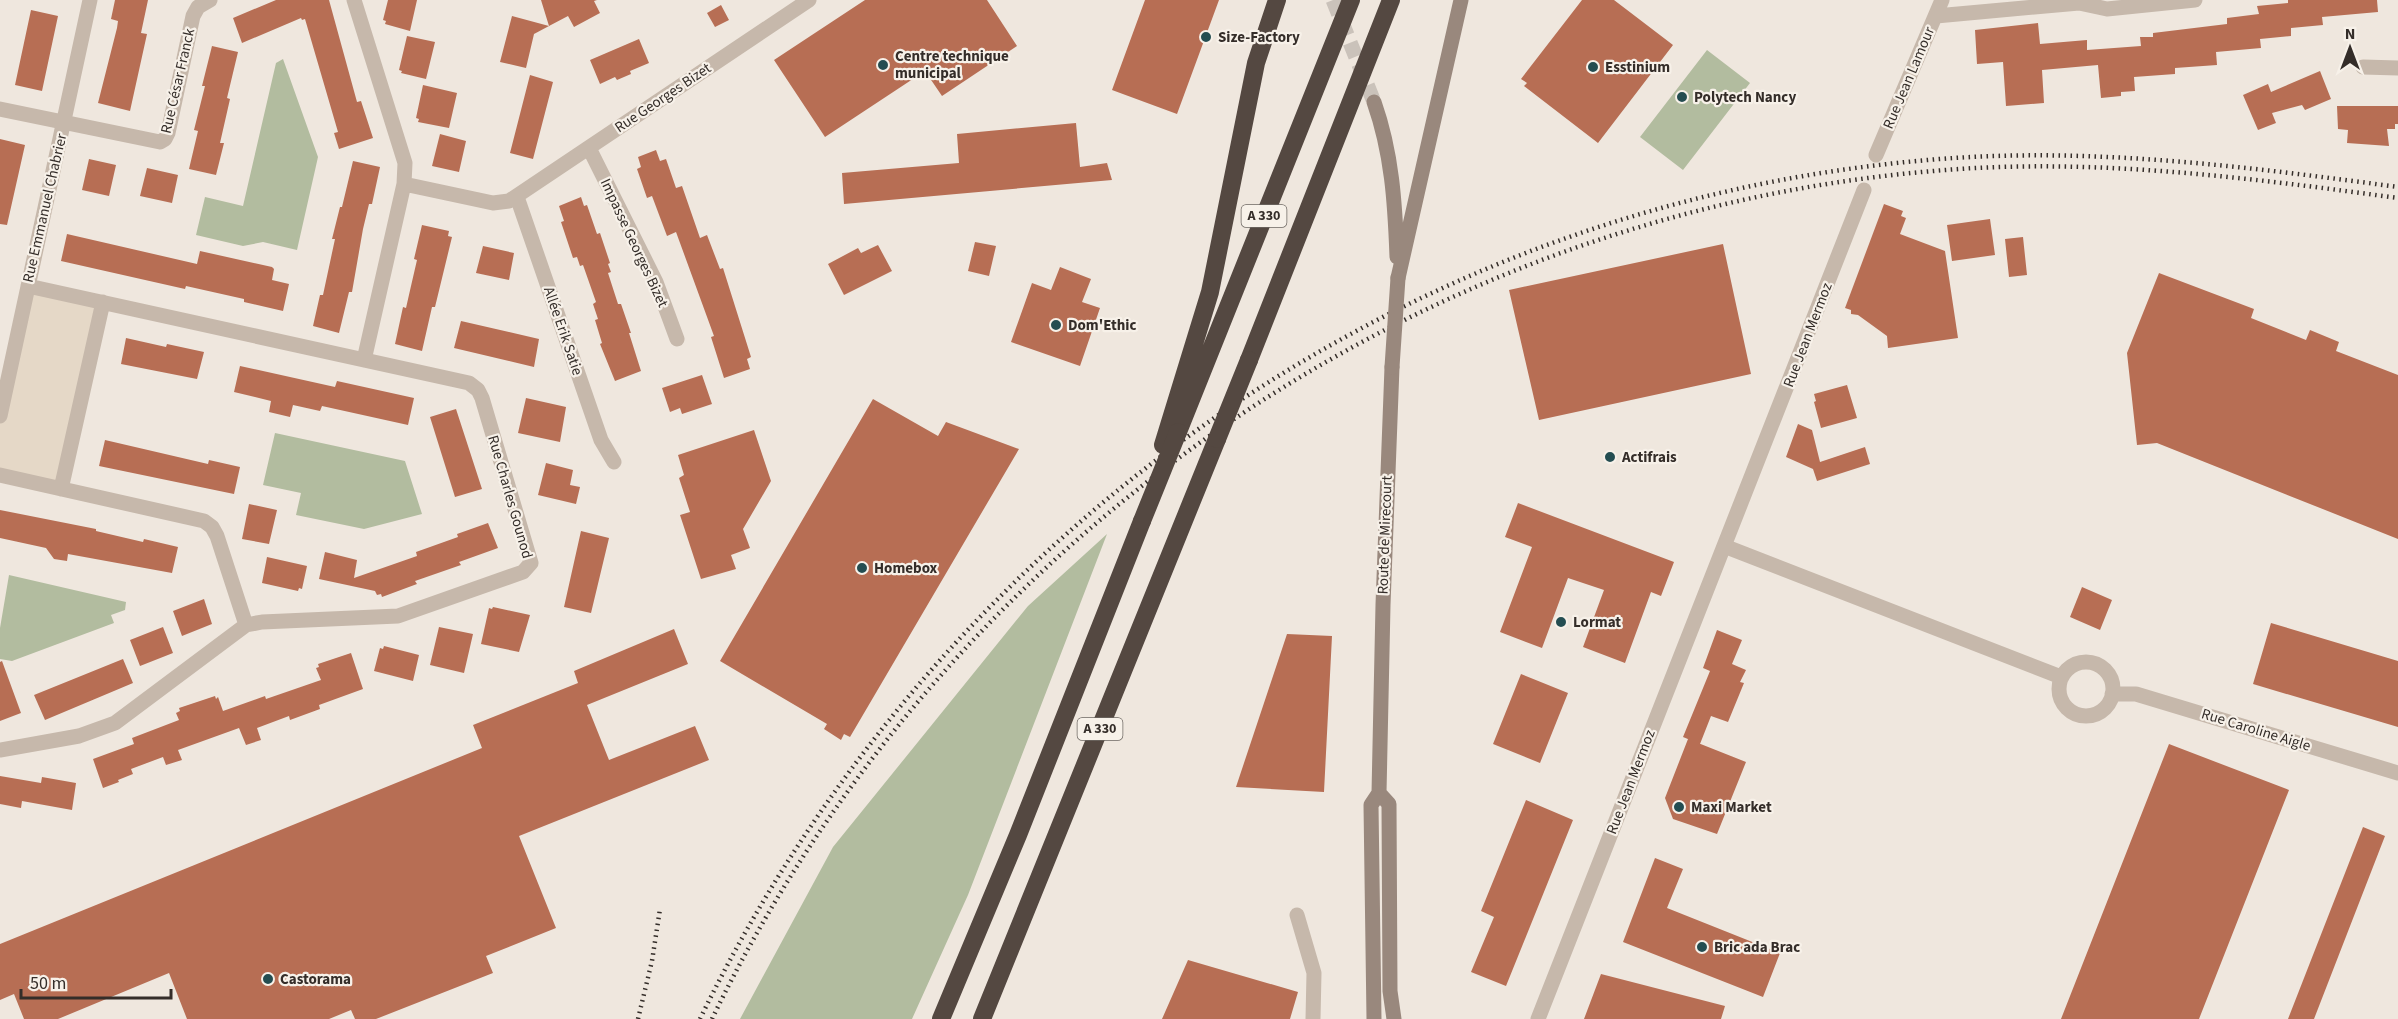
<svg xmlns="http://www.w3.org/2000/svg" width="2398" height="1019" font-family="'Source Sans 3',sans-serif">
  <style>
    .green { fill: #b2bc9f }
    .plaza { fill: #e5d8c7 }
    .building { fill: #b76e54 }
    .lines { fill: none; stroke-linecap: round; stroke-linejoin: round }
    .secondary-tunnel { stroke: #cac2ba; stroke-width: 15; stroke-dasharray: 15 8; stroke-linecap: butt }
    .street { stroke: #c6b8ab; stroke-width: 15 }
    .secondary { stroke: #99887d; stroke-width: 15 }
    .highway { stroke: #544841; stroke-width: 18 }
    .rail { stroke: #342d29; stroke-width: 4.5; stroke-dasharray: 1.5 4.5; stroke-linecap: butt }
    .secondary-bridge { stroke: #99887d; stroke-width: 15 }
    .highway-bridge { stroke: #544841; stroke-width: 18 }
    .poi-dot { fill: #244d51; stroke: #f7f1e9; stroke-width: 2 }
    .labels { text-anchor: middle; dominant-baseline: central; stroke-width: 4.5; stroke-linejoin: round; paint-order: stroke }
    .shield { fill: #f7f1e9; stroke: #6e6863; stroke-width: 1.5 }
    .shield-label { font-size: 14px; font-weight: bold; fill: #342d29 }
    .poi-label { font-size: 15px; font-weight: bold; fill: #342d29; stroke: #f7f1e9; text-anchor: start }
    .street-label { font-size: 15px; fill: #342d29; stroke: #f7f1e9 }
  </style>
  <rect width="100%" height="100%" fill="#efe7de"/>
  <!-- green -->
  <path class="green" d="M1707 50 1750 83 1683 170 1640 137Z
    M283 59 318 157 297 250 263 242 243 246 196 235 205 197 243 206 276 63Z
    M275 433 405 461 422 514 364 529 296 515 301 493 263 485Z
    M1107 534 968 895 912 1019H740L833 847 1028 606Z
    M9 575 126 602 125 610 111 615 114 623 12 661 0 659V628Z"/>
  <!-- plaza -->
  <path class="plaza" d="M28 286 103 302 61 489 0 475V416Z"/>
  <!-- building -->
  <path class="building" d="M115 0H148L141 33 147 34 130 111 98 103 117 28 118 21 111 19Z
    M276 0H329L357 102 361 101 373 138 339 149 334 133 338 132 305 19 302 20 301 18 242 43 233 18Z
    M388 0H417L410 31 385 24 386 21 383 20Z
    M541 0H597L594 1 600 13 574 27 568 16 549 26Z
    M865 0H987L1017 46 942 96 925 71 825 137 774 60Z
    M1145 0H1219L1177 114 1112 90Z
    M1582 0H1614L1673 45 1598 143 1524 86 1527 83 1521 79Z
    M2288 0H2377L2378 12 2322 17 2323 25 2291 28V36L2260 39 2261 48 2216 52 2217 65 2175 68V74L2134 77 2135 91 2121 92V96L2101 98 2098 65 2042 70 2044 103 2006 106 2003 62 1977 64 1975 30 2038 23 2040 44 2087 40V50L2141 46 2140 37H2153V33L2227 24V18L2259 14 2257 6 2288 3Z
    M721 5 729 20 715 27 707 13Z
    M31 10 58 16 42 91 15 85Z
    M512 16 549 26 534 34 526 68 500 62Z
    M407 36 435 42 426 79 401 73 402 71 399 70Z
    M639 39 649 63 630 71 631 74 617 80 615 77 600 84 590 60Z
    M212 46 238 52 227 98 230 99 220 143H224L216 175 189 169 198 131 194 130 205 86H202Z
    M2320 71 2331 99 2305 110 2302 105 2272 113 2276 123 2258 130 2243 95 2268 84 2271 92Z
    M530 75 553 82 533 159 510 153Z
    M423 85 457 93 449 128 418 122 419 119 416 118Z
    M2337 106H2398V124H2395V129H2387L2389 146 2347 143 2348 130 2338 129Z
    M1076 123 1080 167 1107 163 1112 180 844 204 842 173 959 163 957 134Z
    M440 134 466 141 459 172 432 166Z
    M0 139 25 145 7 225 0 224Z
    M656 150 660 161 666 159 676 188 682 186 700 238 707 235 720 269 723 268 751 357 747 359 750 369 724 378 711 337 714 336 676 232 667 236 652 196 647 198 637 169 641 167 638 157Z
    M89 159 116 165 109 196 82 190Z
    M353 161 380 167 372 204H369L363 229 352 292H349L339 333 313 326 320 295H323L335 239H332L340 207H342Z
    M147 168 178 175 172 203 140 196Z
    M581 197 584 206 587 205 597 234 600 233 610 263 608 264 611 272 608 273 618 304H621L631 333H629L641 371 615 381 600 344 602 343 595 320 598 319 593 304 596 302 583 265 580 266 577 257 573 258 561 222 564 221 559 206Z
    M1884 204 1903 211 1901 216 1906 218 1900 234 1945 251 1958 338 1888 348 1887 336 1858 315 1851 314V310L1845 308Z
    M1990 219 1995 255 1952 261 1947 225Z
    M422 225 449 231 448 236 452 237 435 307H432L422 351 395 344 403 307 406 308 411 286 417 260 414 259Z
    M67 234 197 264 200 251 272 267 274 269 272 280 289 284 283 311 244 302V299L186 286 185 289 61 261Z
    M2023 237 2027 275 2009 277 2005 239Z
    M975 242 996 246 989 276 968 271Z
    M1723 244 1751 374 1539 420 1509 290Z
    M878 245 892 271 844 295 828 264 858 248 861 253Z
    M483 246 514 253 509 280 476 273Z
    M1060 267 1091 279 1082 302 1100 308 1080 366 1011 342 1032 283 1051 290Z
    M2159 273 2254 309 2251 318 2306 340 2310 330 2339 342 2336 351 2398 375V539L2157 443 2137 445 2127 353Z
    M461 321 539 339 534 367 454 348Z
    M126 338 166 347 167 344 204 352 197 379 121 364Z
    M240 366 335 387 337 381 414 398 408 425 322 406 320 411 293 405 290 417 269 412 271 401 234 392Z
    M702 375 712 404 682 414 680 408 670 412 662 388Z
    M1847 385 1857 418 1821 428 1814 402 1816 401 1814 394Z
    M526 398 566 407 560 442 518 433Z
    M873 399 938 436 946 422 1019 449 850 737 844 734 841 740 824 729 827 724 720 661Z
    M456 409 482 489 455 497 430 417Z
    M1798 424 1812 430 1820 462 1865 447 1870 464 1817 481 1813 469 1786 457Z
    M754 430 771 481 743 529 750 548 731 555 736 569 701 579 680 515 690 512 679 478 684 475 678 455Z
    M105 440 208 464 209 460 240 467 234 494 99 466Z
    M546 463 573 470 570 485 580 487 576 504 538 495Z
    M1518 503 1674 562 1661 596 1651 592 1625 663 1583 647 1604 590 1568 578 1542 648 1500 632 1532 547 1505 537Z
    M249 504 277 510 269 544 242 539Z
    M0 510 96 529V531L143 542 144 539 178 547 172 573 68 554 67 561 54 559 46 548 0 538Z
    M488 523 498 548 459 562 461 565 415 581 417 584 382 597 381 594 377 595 375 591 319 579 325 552 357 560 354 578 417 556 416 552 458 537 457 534Z
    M581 531 609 538 591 613 564 607Z
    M267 557 307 566 302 589 299 588 298 591 262 583Z
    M2082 587 2112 600 2100 630 2070 617Z
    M204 599 212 624 182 636 173 611Z
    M493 607 530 615 519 652 481 644 489 608 492 609Z
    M2271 623 2398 661V727L2253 684Z
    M163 627 173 653 140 666 130 640Z
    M439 627 473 634 464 673 430 665Z
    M674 629 688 664 587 705 609 760 695 726 709 760 519 836 556 928 486 956 493 973 376 1019H355L351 1010 329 1019H187L169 973 58 1019H24L14 994 0 1000V944L482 748 473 725 578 683 574 671Z
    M1717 630 1742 640 1732 664 1746 670 1740 682 1744 683 1728 722 1711 716 1700 744 1683 737 1710 671 1703 668Z
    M1287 634 1332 636 1324 792 1236 787Z
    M384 646 419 655 413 681 374 671 380 648 383 649Z
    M351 653 363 689 319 705 320 709 290 720 289 716 257 728 261 740 246 745 239 728 178 750 182 760 166 765 163 757 131 769 133 774 118 780 119 782 103 788 93 759 134 744 132 738 179 720 176 713 180 711 179 708 215 696 216 699 218 697 223 711 265 696 266 699 321 680 316 668 319 667 318 664Z
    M123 659 133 683 45 720 34 695Z
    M2 661 21 713 0 721V662Z
    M1521 674 1568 693 1540 763 1493 744Z
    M1688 739 1746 762 1717 834 1673 819 1665 798Z
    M2169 744 2289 790 2199 1019H2061Z
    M0 776 41 783 42 777 76 783 72 810 22 801 21 808 0 804Z
    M1526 800 1573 820 1506 986 1471 972 1494 917 1481 911Z
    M2363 827 2385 836 2314 1019H2288Z
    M1655 858 1683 869 1667 908 1780 953 1763 997 1623 942Z
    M1188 960 1298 992 1290 1019H1162Z
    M1601 974 1725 1006 1721 1019H1584Z"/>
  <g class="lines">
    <!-- secondary-tunnel -->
    <path class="secondary-tunnel" d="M1333 0 1374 102"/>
    <!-- street -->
    <path class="street" d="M354 0 405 163 404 184 364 360
      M1936 16 2079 3 2107 9 2195 0
      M2363 67 2398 68
      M0 109 160 142 165 139 168 133 193 16 198 7 210 0
      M589 148 656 282 677 339
      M1876 155 1942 0
      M404 184 493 203 509 201 809 0
      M517 197 601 440 614 462
      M0 416 90 0
      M0 475 204 521 212 527 217 536 246 625
      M61 489 103 302
      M1724 546 2061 677
      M2059 689a27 27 0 1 1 54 0a27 27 0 1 1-54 0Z
      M2112 694H2136L2398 773
      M0 750 79 736 115 723 246 625 262 622 398 616 523 572 531 563 482 398 478 390 469 383 28 286
      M1297 915 1314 973 1313 1019
      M1538 1019 1864 190"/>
    <!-- secondary -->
    <path class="secondary" d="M1374 102C1392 153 1395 203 1397 257
      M1398 278 1461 0
      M1379 793 1389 804 1390 991 1394 1019
      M1374 1019 1371 805 1379 793 1383 605 1392 367"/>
    <!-- highway -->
    <path class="highway" d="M1249 360 1391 0
      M1178 432 1351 0
      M1163 445 1210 292 1256 63 1277 0
      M941 1019 1018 835 1142 521
      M982 1019 1217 439"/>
    <!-- rail -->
    <path class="rail" d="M638 1019 652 961 660 909
      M700 1019C931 541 1396 205 1928 160 2086 146 2242 166 2398 187
      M712 1019C939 547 1410 215 1933 171 2089 157 2243 177 2398 198"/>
    <!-- secondary-bridge -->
    <path class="secondary-bridge" d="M1392 367 1398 278"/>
    <!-- highway-bridge -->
    <path class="highway-bridge" d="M1217 439 1249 360
      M1142 521 1178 432"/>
  </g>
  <!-- markers -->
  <g class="poi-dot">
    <circle cx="1206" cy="37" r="6"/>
    <circle cx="883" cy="65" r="6"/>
    <circle cx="1593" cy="67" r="6"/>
    <circle cx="1682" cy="97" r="6"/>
    <circle cx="1056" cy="325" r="6"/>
    <circle cx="1610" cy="457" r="6"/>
    <circle cx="862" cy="568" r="6"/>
    <circle cx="1561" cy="622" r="6"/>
    <circle cx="1679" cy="807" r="6"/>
    <circle cx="1702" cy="947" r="6"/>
    <circle cx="268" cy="979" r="6"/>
  </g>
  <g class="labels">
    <!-- shield labels -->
    <g class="shield">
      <rect x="1241.5" y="205" width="45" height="22" rx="4.5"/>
      <rect x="1077.5" y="718" width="45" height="22" rx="4.5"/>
    </g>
    <g class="shield-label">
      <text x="1264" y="216">A 330</text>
      <text x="1100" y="729">A 330</text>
    </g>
    <!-- poi labels -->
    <g class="poi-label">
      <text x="1218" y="37">Size-Factory</text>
      <text x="895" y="56">Centre technique<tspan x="895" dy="17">municipal</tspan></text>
      <text x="1605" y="67">Esstinium</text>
      <text x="1694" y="97">Polytech Nancy</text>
      <text x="1068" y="325">Dom'Ethic</text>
      <text x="1622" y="457">Actifrais</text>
      <text x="874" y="568">Homebox</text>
      <text x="1573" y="622">Lormat</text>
      <text x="1691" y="807">Maxi Market</text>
      <text x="1714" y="947">Bric ada Brac</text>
      <text x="280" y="979">Castorama</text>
    </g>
    <!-- street labels -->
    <g class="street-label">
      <text transform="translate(1909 78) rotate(-67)">Rue Jean Lamour</text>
      <text transform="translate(178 81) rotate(-77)">Rue César Franck</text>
      <text transform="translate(663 98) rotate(-34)">Rue Georges Bizet</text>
      <text transform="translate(45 208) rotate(-77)">Rue Emmanuel Chabrier</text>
      <text transform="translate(634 243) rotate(65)">Impasse Georges Bizet</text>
      <text transform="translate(563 331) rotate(71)">Allée Erik Satie</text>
      <text transform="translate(1808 335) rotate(-69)">Rue Jean Mermoz</text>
      <text transform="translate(510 497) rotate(74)">Rue Charles Gounod</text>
      <text transform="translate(1385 535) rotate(-88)">Route de Mirecourt</text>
      <text transform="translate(2256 730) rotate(17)">Rue Caroline Aigle</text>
      <text transform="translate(1631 782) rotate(-69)">Rue Jean Mermoz</text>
    </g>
  </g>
  <!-- north arrow -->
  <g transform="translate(2350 48)" stroke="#f7f1e9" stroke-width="4.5" paint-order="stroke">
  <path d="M0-4.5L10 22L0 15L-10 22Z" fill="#342d29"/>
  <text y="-9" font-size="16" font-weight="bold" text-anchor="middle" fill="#342d29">N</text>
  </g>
  <!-- scale -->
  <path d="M21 989v9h150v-9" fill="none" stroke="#342d29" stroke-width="3"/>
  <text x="30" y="989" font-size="18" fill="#342d29" stroke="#f7f1e9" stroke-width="4.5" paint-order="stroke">50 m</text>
</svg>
